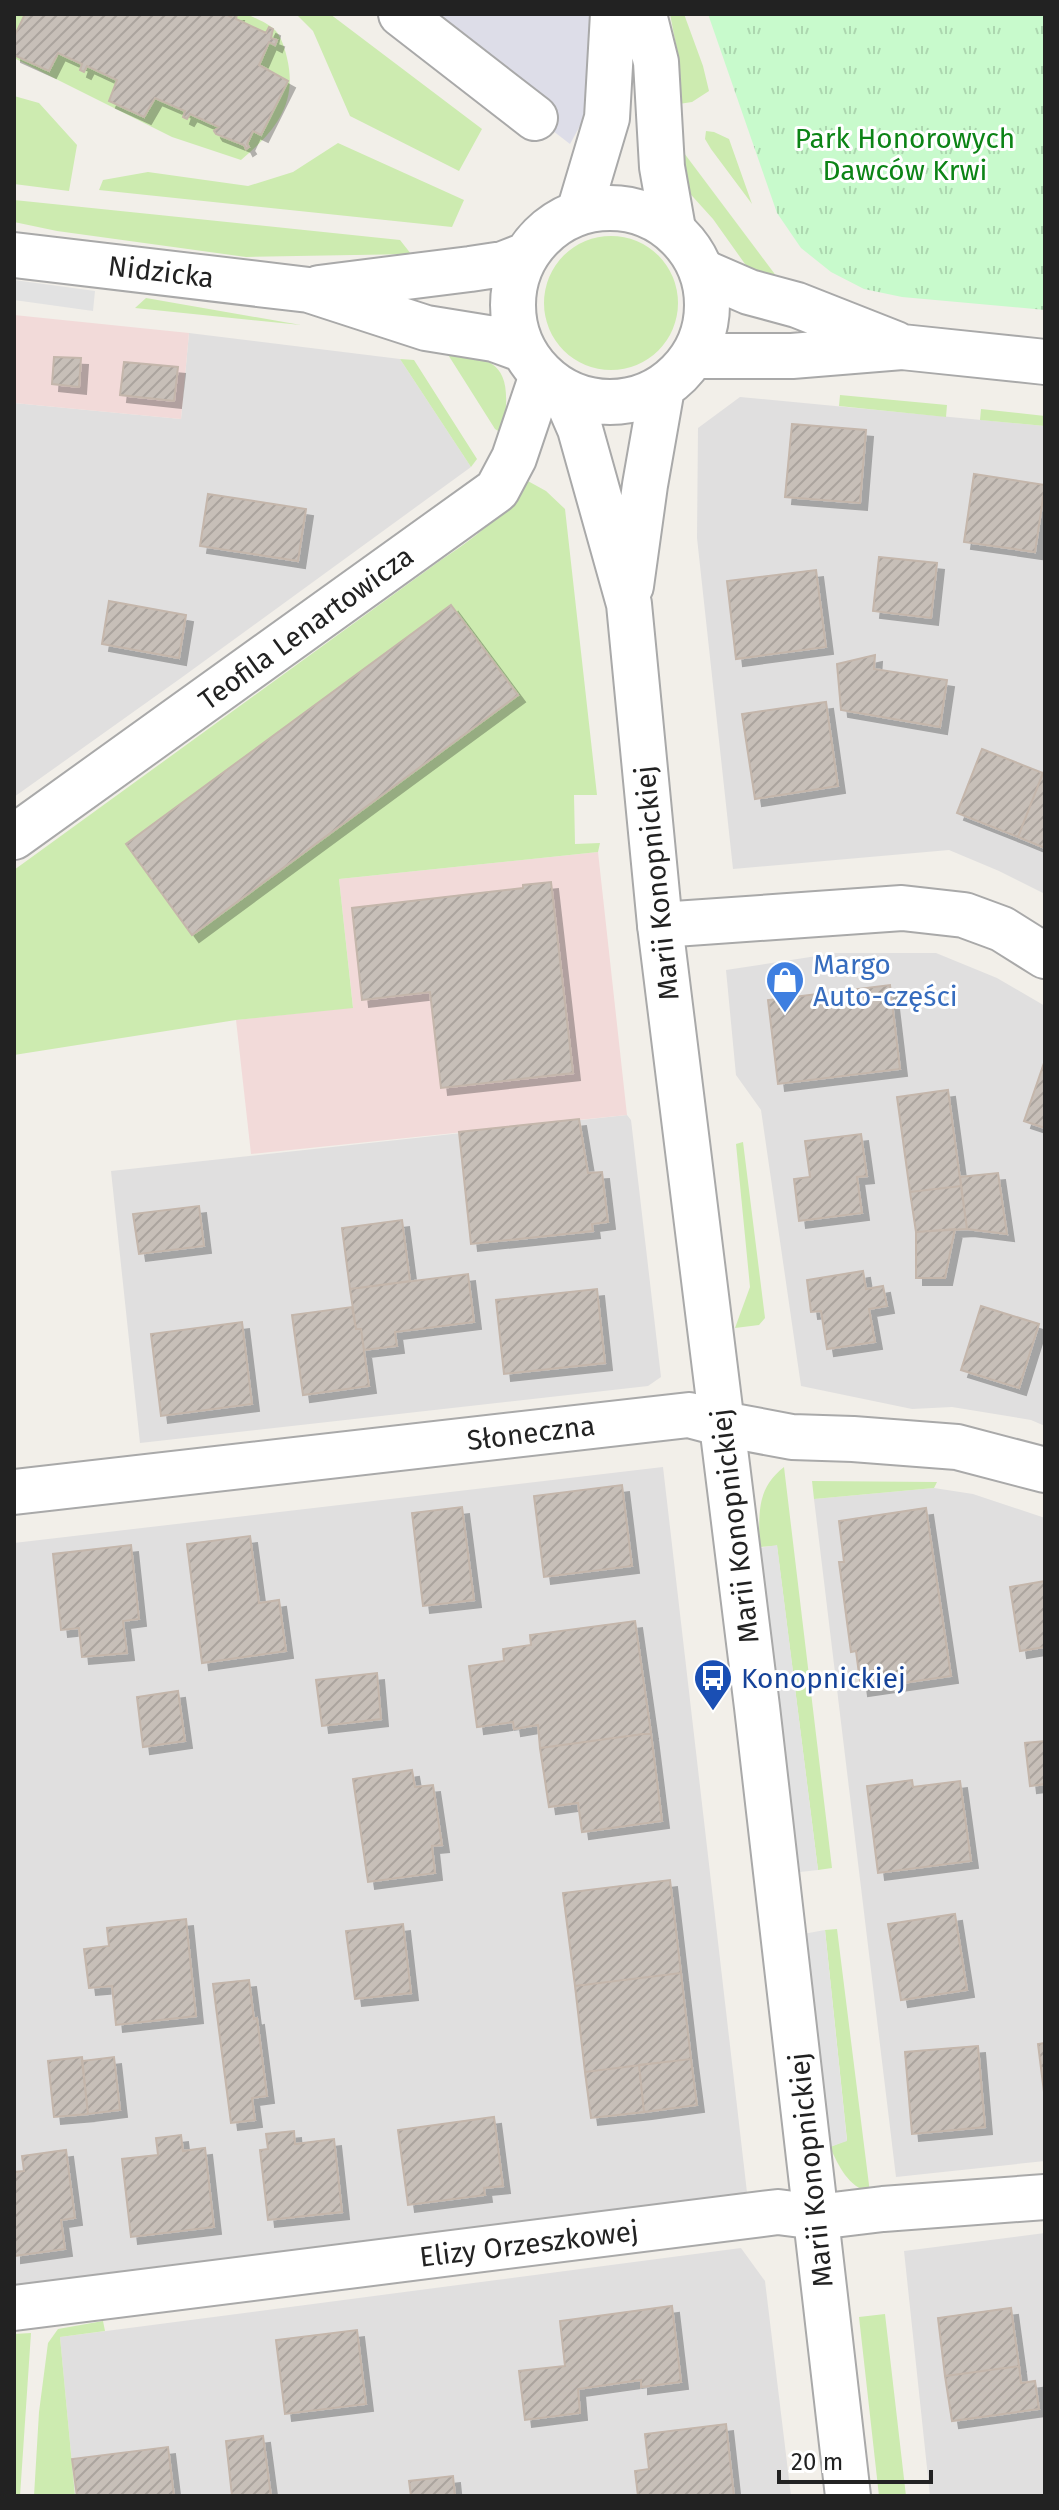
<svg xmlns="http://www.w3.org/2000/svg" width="1059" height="2510" font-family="'Fira Sans',sans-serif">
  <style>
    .residential { fill: #e0dfdf }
    .commercial { fill: #f2dad9 }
    .grass { fill: #cdebb0 }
    .park { fill: url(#park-tufts) }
    .parking { fill: #e2e2e2 }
    .plaza { fill: #dddde8 }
    .building { fill: url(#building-hatch); stroke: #c4b6ab; stroke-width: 2; filter: url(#shadow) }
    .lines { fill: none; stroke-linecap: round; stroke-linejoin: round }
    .minor-casing { stroke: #a9a9a9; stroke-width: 48 }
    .tertiary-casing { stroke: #a9a9a9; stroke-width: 48 }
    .minor { stroke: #fff; stroke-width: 44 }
    .tertiary { stroke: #fff; stroke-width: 44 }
    .labels { text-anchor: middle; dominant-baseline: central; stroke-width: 6; stroke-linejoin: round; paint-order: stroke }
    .park-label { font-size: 28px; fill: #0c8416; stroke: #fff }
    .street-label { font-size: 28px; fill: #222; stroke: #fff }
    .shop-label { font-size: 28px; fill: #366cbe; stroke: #fff; text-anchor: start }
    .transit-label { font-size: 28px; fill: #164399; stroke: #fff; text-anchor: start }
  </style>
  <defs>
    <pattern id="park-tufts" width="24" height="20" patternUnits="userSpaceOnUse" patternTransform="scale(2)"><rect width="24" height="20" fill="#c8facc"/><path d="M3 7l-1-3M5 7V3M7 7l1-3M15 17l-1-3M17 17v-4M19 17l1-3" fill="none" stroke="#acd6af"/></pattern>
    <pattern id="building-hatch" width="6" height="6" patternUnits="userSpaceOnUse" patternTransform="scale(2)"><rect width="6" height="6" fill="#c7bfb8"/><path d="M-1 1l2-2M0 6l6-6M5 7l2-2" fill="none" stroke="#aba49e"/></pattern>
    <filter id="shadow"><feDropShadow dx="7" dy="7" stdDeviation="0" flood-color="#0004"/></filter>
  </defs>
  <rect width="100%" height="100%" fill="#f2efe9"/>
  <!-- residential -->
  <path class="residential" d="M189 333 400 359 471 467 181 678 14 797V403L181 419Z
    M740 397 1045 426V894L999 871 949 850 733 869 697 538 698 428Z
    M836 953H936L997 978 1045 1006V1426L1031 1420 952 1407 912 1409 801 1386 761 1110 736 1075 726 970Z
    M627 1115 631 1120 661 1377 648 1386 140 1443 111 1171Z
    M663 1467 748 2201 14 2291V1543Z
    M934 1488 973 1494 1045 1518V2161L896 2177 814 1499Z
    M1045 2233V2496H930L904 2251Z
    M741 2248 765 2281 791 2496H75L60 2337Z"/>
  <!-- commercial -->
  <path class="commercial" d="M14 315 189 333 181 419 14 403Z
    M598 852 627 1115 251 1154 236 1020 353 1007 339 879Z"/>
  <!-- grass -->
  <path class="grass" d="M14 14H247C256 19 268 23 275 30 281 36 285 49 287 58 298 104 275 131 241 160L172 137 14 58Z
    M296 14H330L482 129 459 171 350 116 313 31Z
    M670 14H684L703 66 709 91 692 102 679 104V61Z
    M14 96 39 103 77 145 69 191 14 184Z
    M706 131 714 132 729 139 752 204 711 149 705 139Z
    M675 141 786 289 767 282 745 264 713 219 684 187Z
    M338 143 464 200 452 227 99 190 103 180 148 172 248 186 293 172Z
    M14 200 400 240 411 254 246 257 57 231 14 222Z
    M544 303a67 67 0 1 1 134 0a67 67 0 1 1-134 0Z
    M146 298 301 325 135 308Z
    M440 342C501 364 513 363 503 434L495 429Z
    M400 359 414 360 477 459 471 467Z
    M840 395 947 405 946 417 839 406Z
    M981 409 1045 416V426L980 420Z
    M526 480 546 491 565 509 597 795H574L575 844 600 843 598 852 339 879 353 1008 236 1020 14 1055V870L441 560C479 535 500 518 526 480Z
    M743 1142 765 1318 759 1325 735 1328 750 1287 736 1144Z
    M784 1467 832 1868 818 1870 777 1546 759 1547C760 1514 755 1490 784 1467Z
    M812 1481 937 1482 934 1488 814 1499Z
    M837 1929 870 2193C848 2186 839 2167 830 2147L847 2140 825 1930Z
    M885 2314 906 2496H879L859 2317Z
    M103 2321 105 2331 60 2337 75 2496H34L39 2412 48 2343 58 2329Z
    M31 2333 20 2496H14V2334Z"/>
  <!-- park -->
  <path class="park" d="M708 14H1045V310L902 297 864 289 831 272 801 248 777 213Z"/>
  <!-- parking -->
  <path class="parking" d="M14 280 95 291 93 311 14 300Z
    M777 1545 818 1870 800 1872 759 1548Z
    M825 1930 847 2141 830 2147 803 1934Z"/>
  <!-- plaza -->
  <path class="plaza" d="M401 14H589L591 32 587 113 570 144Z"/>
  <!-- building -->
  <path class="building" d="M25 14H226L231 17 232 14H237L236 19 266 33 269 27 273 29 271 38 277 40 275 45 269 42 259 65 288 81 261 135 253 131 247 144 249 147 246 149 244 145 216 134 214 131 219 127 190 114 187 119 183 117 185 111 155 98 144 117 109 101 117 80 87 66 84 72 80 70 82 64 58 53 49 71 14 55V37Z
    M54 357 81 358 79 387 52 384Z
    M124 362 178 367 174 401 120 395Z
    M792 424 866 430 860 503 785 497Z
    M974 474 1045 485 1035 552 964 542Z
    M208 494 306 509 298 561 200 546Z
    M879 557 937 563 931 618 873 611Z
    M816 570 826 647 736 659 727 581Z
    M109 601 186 615 179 658 102 644Z
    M451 605 518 695 192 935 126 844Z
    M875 655 874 669 947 680 940 727 841 710 837 664Z
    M826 702 838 786 755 799 742 714Z
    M982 749 1043 773 1018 837 957 813Z
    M1043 773 1045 774V848L1018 837Z
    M551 882 573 1073 441 1088 430 992 362 1000 352 908 523 888V885Z
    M890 985 900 1069 778 1084 768 1000Z
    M1045 1060V1128L1024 1121Z
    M948 1090 961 1186 910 1192 897 1097Z
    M579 1119 588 1173 602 1172 608 1222 592 1224 593 1231 471 1244 459 1132Z
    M861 1134 867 1176 857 1177 862 1213 799 1221 794 1179 810 1177 805 1141Z
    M998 1173 1007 1234 967 1229 960 1177Z
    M961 1186 967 1229 916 1232 910 1192Z
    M199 1206 204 1246 139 1254 133 1214Z
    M402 1220 410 1281 350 1289 342 1228Z
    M955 1229 945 1278H916V1232Z
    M863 1271 866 1289 883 1286 887 1306 869 1309 875 1342 827 1349 821 1311 811 1312 807 1280Z
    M468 1274 474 1322 395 1332 397 1346 364 1350 361 1329H356L350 1289Z
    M597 1289 605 1363 504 1374 496 1300Z
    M981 1306 1039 1324 1019 1388 961 1370Z
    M352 1307 356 1329H361L369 1386 303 1395 292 1315Z
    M242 1322 252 1404 161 1416 151 1334Z
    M622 1485 632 1566 544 1577 534 1496Z
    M462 1507 474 1600 423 1606 412 1513Z
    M926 1508 951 1676 861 1689 856 1651 851 1652 839 1562H844L839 1521Z
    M250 1536 259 1603 279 1600 286 1651 202 1663 187 1544Z
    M131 1545 139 1619 123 1621 127 1653 82 1657 79 1628 61 1630 53 1554Z
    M1045 1581V1647L1020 1651 1010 1587Z
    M635 1621 651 1733 540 1748 538 1725 514 1729 513 1722 477 1727 469 1666 504 1661 503 1649 531 1645 530 1635Z
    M377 1673 381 1719 322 1726 316 1680Z
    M178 1691 185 1741 143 1747 137 1697Z
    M651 1733 662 1821 582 1832 578 1803 549 1807 540 1748Z
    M1045 1741V1784L1030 1786 1025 1743Z
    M412 1770 415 1787 433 1785 442 1845 432 1846 435 1873 368 1882 353 1779Z
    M912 1780 913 1787 960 1781 971 1861 878 1873 867 1786Z
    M670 1880 681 1973 575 1986 563 1893Z
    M955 1914 967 1990 901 2000 888 1924Z
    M186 1919 196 2016 116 2025 112 1986 89 1988 84 1949 109 1946 107 1928Z
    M403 1924 411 1993 355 1999 346 1931Z
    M681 1973 691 2059 585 2072 575 1986Z
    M249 1980 254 2019 257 2018 267 2096 252 2098 255 2120 231 2123 213 1984Z
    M1045 2043V2100L1038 2044Z
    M978 2046 985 2127 912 2134 905 2052Z
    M82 2057 88 2114 54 2117 48 2061Z
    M114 2057 120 2110 88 2114 82 2061Z
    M691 2059 697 2105 644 2112 639 2065Z
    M639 2065 644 2112 591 2118 585 2072Z
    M494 2117 503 2186 484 2188 485 2195 408 2205 398 2130Z
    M294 2131 295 2144 334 2139 342 2212 268 2220 260 2150 268 2149 266 2134Z
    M181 2135 183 2151 205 2148 214 2227 131 2237 122 2159 158 2155 156 2138Z
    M66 2150 75 2218 61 2220 65 2249 14 2256V2172L24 2171 22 2156Z
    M672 2306 681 2382 641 2387V2380L578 2389 580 2413 525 2420 519 2371 565 2366 560 2321Z
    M1011 2308 1019 2366 945 2376 938 2318Z
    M357 2330 366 2404 285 2414 276 2340Z
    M1019 2366 1021 2383 1035 2381 1039 2409 952 2421 945 2376Z
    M726 2424 734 2496H638L635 2471 649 2469 645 2434Z
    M263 2436 271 2496H232L226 2441Z
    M168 2447 174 2496H77L72 2459Z
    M453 2476 455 2496H411L409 2481Z"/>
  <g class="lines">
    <defs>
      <path id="minor" d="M401 14 535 118
        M644 14 656 62 662 167 673 229
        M579 212 607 118 613 14
        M703 272 749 292 797 305 896 344
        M694 356H792L902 347 1045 362
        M14 837 497 490 514 458 542 375
        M660 925 902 908 964 915 1002 929 1045 956
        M14 1492 689 1415 723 1424 792 1437 853 1439 957 1447 1045 1470
        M14 2308 778 2212 817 2217 883 2209 1045 2197"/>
      <path id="tertiary" d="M513 305a97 97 0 1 1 194 0a97 97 0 1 1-194 0Z
        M14 255 309 290 426 328 494 339 524 350
        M319 288 470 269 503 264 526 255
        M563 390 580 429 629 604 660 925 757 1707 848 2496
        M631 586 645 485 662 388"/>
    </defs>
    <!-- minor casing -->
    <use href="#minor" class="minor-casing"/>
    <!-- tertiary casing -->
    <use href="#tertiary" class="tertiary-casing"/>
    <!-- minor -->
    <use href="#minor" class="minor"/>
    <!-- tertiary -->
    <use href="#tertiary" class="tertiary"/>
  </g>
  <!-- icons -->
  <defs>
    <symbol id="shop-pin" viewBox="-11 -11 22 30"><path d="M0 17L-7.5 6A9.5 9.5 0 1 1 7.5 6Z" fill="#3f7fe0" stroke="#fff"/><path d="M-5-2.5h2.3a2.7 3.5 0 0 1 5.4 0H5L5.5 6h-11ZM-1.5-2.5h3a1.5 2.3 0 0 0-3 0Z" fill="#fff"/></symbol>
    <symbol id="bus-pin" viewBox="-11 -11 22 30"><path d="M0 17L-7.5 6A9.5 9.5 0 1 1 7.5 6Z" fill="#1a4fb4" stroke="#fff"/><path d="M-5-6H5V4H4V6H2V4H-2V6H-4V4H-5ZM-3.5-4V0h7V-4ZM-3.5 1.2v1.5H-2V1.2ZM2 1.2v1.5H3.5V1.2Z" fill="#fff"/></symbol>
  </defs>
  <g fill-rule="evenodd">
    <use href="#shop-pin" x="763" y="958" width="44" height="60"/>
    <use href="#bus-pin" x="691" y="1656" width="44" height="60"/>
  </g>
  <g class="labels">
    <!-- park labels -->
    <g class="park-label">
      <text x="905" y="138">Park Honorowych<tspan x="905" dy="32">Dawców Krwi</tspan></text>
    </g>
    <!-- street labels -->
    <g class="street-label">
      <text transform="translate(161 272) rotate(7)">Nidzicka</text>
      <text transform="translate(306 628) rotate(-36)">Teofila Lenartowicza</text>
      <text transform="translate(657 883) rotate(-96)">Marii Konopnickiej</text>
      <text transform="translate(531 1433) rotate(-7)">Słoneczna</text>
      <text transform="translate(735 1526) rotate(-97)">Marii Konopnickiej</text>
      <text transform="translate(811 2170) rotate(-96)">Marii Konopnickiej</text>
      <text transform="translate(529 2244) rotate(-7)">Elizy Orzeszkowej</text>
    </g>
    <!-- shop labels -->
    <g class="shop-label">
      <text x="813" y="964">Margo<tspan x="813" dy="32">Auto-części</tspan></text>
    </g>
    <!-- transit labels -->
    <g class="transit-label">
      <text x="741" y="1678">Konopnickiej</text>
    </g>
  </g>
  <!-- border -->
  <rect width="1059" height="2510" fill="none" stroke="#222222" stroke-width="32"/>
  <!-- scale -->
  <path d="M779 2470v12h152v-12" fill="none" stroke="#222222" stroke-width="4"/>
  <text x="791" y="2470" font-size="24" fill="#222222" stroke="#ffffff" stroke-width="6" paint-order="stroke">20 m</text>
</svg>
